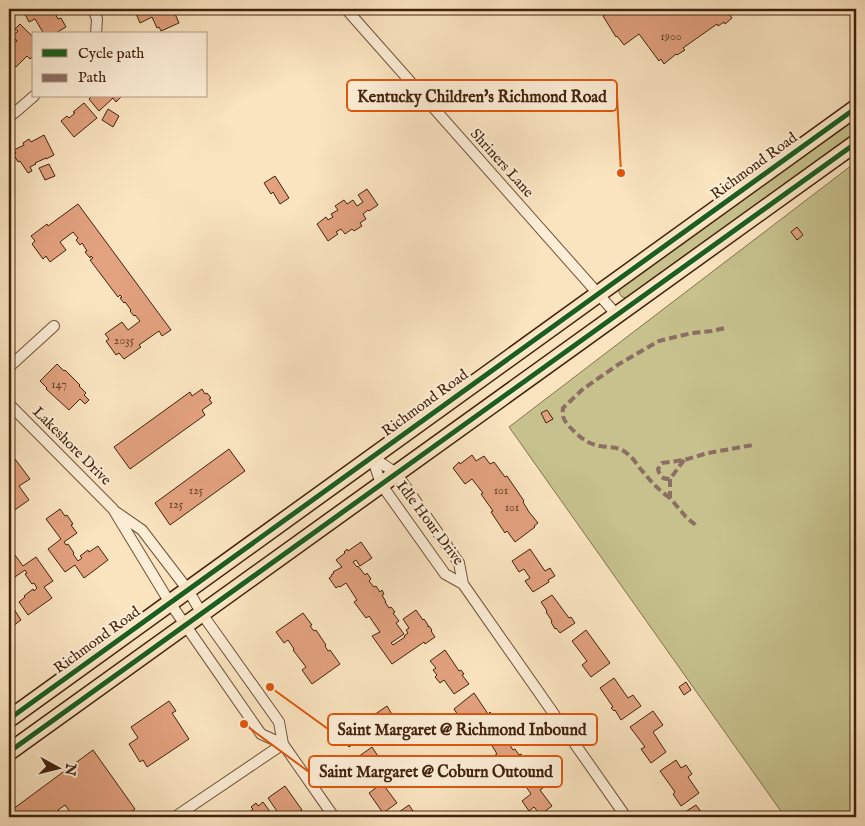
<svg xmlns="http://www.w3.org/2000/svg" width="865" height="826" font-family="'IM FELL English',serif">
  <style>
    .green { fill: #c6c18d; stroke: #84724c }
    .building { fill: #e2a17f; stroke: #42220c }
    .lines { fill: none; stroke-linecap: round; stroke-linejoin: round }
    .street-casing { stroke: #705239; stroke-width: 12 }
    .primary-casing { stroke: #42220c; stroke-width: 19 }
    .street { stroke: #fcedd6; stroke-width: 10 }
    .primary { stroke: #fae4c0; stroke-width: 16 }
    .quiet { stroke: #8d6e63; stroke-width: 4; stroke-dasharray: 8 4; stroke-linecap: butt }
    .cycleway-casing { stroke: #fcedd6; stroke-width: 8 }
    .cycleway { stroke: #1b5e20; stroke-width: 5 }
    .labels { text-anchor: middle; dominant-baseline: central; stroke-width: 4.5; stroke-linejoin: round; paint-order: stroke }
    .number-label { font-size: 12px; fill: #6a4229 }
    .street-label { font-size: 15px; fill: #42220c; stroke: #fcedd6 }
    .leader { fill: none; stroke: #e0560c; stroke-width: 2 }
    .callout-dot { fill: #e0560c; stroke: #fcedd6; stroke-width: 2 }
    .callout { fill: #fcedd6; stroke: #e0560c; stroke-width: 2 }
    .callout-label { font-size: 16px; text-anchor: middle; font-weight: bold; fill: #42220c }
  </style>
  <rect width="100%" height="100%" fill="#fae4c0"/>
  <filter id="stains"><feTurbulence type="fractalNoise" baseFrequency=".004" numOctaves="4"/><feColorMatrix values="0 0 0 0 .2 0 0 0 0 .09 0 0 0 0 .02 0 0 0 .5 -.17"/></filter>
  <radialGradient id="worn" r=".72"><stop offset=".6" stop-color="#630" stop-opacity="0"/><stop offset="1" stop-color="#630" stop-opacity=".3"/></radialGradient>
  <!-- green -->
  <path class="green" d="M856 116V133L629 296 626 298 622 297 619 293V289Z
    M856 162V817H785L509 427Z"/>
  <!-- building -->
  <path class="building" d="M30 9H52L53 10 56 9 58 13 56 15 58 19 61 18 66 27 54 34H44L35 19 29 22 25 14 31 10Z
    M134 9H170L171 10 173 9 179 23 161 31 159 27 157 28 152 17 140 23Z
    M613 9H734L735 10 729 14 732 18 725 24 724 22 718 26 717 24 683 48 685 50 677 55 676 54 664 64 661 59 659 61 639 34 624 45 617 36 616 37 603 16Z
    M20 24 34 38V55L30 59 27 56 16 67 14 65 9 70V44L13 39 16 42 17 41 13 36 18 31 15 29Z
    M92 96H122L116 102 113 98 99 111 89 99Z
    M84 103 97 118 74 137 61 121 67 116 69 118 75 113 73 112Z
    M108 109 119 116 113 127 102 120Z
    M44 135 54 155 46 159V158L35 163 36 164 30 167 32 171 28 173 20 161 18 162 14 155 16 153 14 150 24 145 23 143 29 139 31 142Z
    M49 164 55 176 45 180 39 168Z
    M275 176 289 198 280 204 273 192 271 194 264 183Z
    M367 189 378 205 369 211 368 210 363 214 366 219 360 223 362 226 354 231 352 229 345 234 341 229 336 232 338 234 328 241 317 224 326 217 328 220 333 217 331 214 338 210 335 206 344 200 347 204 353 200 357 206 363 202 358 195Z
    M78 204 171 330 162 336 159 331 139 345 141 347 124 359 119 353 116 355 106 341 109 339 105 334 122 322 128 330 140 321 135 315 134 316 130 311 131 310 125 302 124 303 120 298 122 297 120 295 118 297 90 260 93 258 91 256 90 258 85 252 87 251 82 243 80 245 76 240 78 238 73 232 60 242 66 250 50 262 46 256 43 259 32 244 35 241 31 236 47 224 48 226Z
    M797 227 803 235 797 240 791 232Z
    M57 364 64 371 65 370 80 385 79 386 86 393 84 395 89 400 85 404 80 399 69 410 46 389 47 388 40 381Z
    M202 389 205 394 207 393 211 398 209 399 212 403 202 410 205 415 130 469 114 447 190 392 192 396Z
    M547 410 553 419 546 423 541 413Z
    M229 449 245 471 170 525 155 503Z
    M12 455 30 479 19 486 29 500 9 514V489L10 488 12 491 15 488 10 481 9 482V457Z
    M472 455 476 461 484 456 490 464 494 462 505 477 507 476 524 501 523 502 529 512 538 523 534 526 535 527 515 542 507 531 505 533 491 512 493 511 481 494 483 493 472 479 465 484 453 468 459 462 460 464Z
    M60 509 65 516 67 515 73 524 71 525 77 533 64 542 66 545 68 544 74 553 73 554 78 561 82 558 80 556 88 550 89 552 98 546 108 560 84 578 75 565 65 572 48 549 61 539 46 519Z
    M361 542 372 558 360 566 356 560 353 562 357 567 358 566 365 575 367 573 371 579 369 581 374 587 376 586 380 592 382 590 384 594 382 595 386 602H385L389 608 391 607 395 612 393 613 399 621 396 623 404 634 391 643 393 645 405 637 404 636 408 633 406 630 409 628 403 619 416 610 423 620 424 619 428 625V627L429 626 432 630 431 631 435 637 425 644 424 642 392 664 372 636 380 632 369 616 366 618 354 602 357 600 346 583 340 587 339 586 336 588 329 578 332 576 331 575 334 573 333 572 342 567 336 560 345 553 344 552 347 549 348 551Z
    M9 547 23 566 36 557 53 581 44 587 52 598 28 615 19 602 25 597 24 596 33 589 34 591 37 588 34 583 32 584 25 574 27 573 25 570 12 579 9 575Z
    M530 549 545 571 550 568 555 576 548 580 549 582 533 592 525 581 530 578 524 569 519 572 512 561Z
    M552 595 569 618 571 617 575 623 560 633 556 628 555 629 551 622 552 621 546 612 547 611 541 602Z
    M12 606 21 620 9 629V608Z
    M303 613 312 625 310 626 314 631 316 630 326 645 325 646 328 651 330 650 340 664 312 684 302 670 306 667 293 650 294 649 288 640 284 643 276 632Z
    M586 630 610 663 591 677 582 665 587 661 572 641Z
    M445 650 459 671 461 670 464 674 462 675 469 684 454 694 444 680 440 683 435 677 437 675 433 670 436 668 430 661Z
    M614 678 628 698 633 695 641 706 621 720 615 710 614 711 611 708 613 707 600 688Z
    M686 682 691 690 684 695 679 687Z
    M474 693 488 714 490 712 500 727 484 737 477 727 469 732 454 709Z
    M169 701 176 711 172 713 189 739 147 767 143 760 140 762 129 744 138 738 131 727Z
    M387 706 393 716 349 747 342 737Z
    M653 711 663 725 653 732 666 752 651 763 641 749 645 747 630 727Z
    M504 736 513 750 515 749 519 755 521 754 523 757 522 758 526 765 513 774 504 761 498 765 492 757 497 754 491 744Z
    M372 747 384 765 361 781 348 764Z
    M93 750 135 809 124 817H83L81 814 74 817 65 805 58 810 63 817H9V812Z
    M676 760 681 768 686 765 692 774 688 777 699 793 681 806 673 794 675 792 660 771Z
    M535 778 543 788 540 790 552 806 540 815 534 807 529 811 522 801 531 794 525 785Z
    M382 783 397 803 383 813 369 793Z
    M285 786 302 810 291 817H281L268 798Z
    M263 802 274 817H249L247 814 253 809 251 807 256 803 258 806Z
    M409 805 413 811 411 812 412 814 410 815 411 817H402L399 812Z
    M696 805 705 817 710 813 712 817H689L685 812Z"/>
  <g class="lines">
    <defs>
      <path id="street" d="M93 9 97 19 96 34
        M346 9 616 314
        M9 117 19 109 34 96
        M9 367 54 326
        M9 404 113 509 170 603 261 734 283 744
        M372 457 381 484 445 574 463 584 626 817
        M372 457 396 473 459 563 463 584
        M116 512 142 530 188 590 202 614 279 722 283 744 334 817
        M175 817 283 744"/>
      <path id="primary" d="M9 719 856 108
        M9 752 856 143"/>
    </defs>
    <!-- street casing -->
    <use href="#street" class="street-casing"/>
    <!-- primary casing -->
    <use href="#primary" class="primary-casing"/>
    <!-- street -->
    <use href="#street" class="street"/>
    <!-- primary -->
    <use href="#primary" class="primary"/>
    <!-- quiet -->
    <path class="quiet" d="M684 460 670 479C662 479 660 477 658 469L662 463 684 460 708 453 753 445
      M670 479V498L686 517 698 527
      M670 498C660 491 652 483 644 473 639 468 635 460 629 455 619 446 613 448 600 446 587 444 577 435 568 425 563 419 562 415 563 408L583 389 619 364 659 341 692 333 712 331 725 328"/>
    <defs>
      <path id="cycleway" d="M9 719 856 108
        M9 752 856 143"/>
    </defs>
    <!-- cycleway casing -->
    <use href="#cycleway" class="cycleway-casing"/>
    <!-- cycleway -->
    <use href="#cycleway" class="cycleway"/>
  </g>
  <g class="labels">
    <!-- number labels -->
    <g class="number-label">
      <text x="671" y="36">1900</text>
      <text x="124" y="340">2035</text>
      <text x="59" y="384">147</text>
      <text x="196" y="490">125</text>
      <text x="501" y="490">101</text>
      <text x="176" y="504">125</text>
      <text x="512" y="507">101</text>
    </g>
    <!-- street labels -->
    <g class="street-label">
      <text transform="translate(502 163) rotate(48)">Shriners Lane</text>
      <text transform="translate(754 166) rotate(-36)">Richmond Road</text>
      <text transform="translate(425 403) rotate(-36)">Richmond Road</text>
      <text transform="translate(72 446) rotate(45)">Lakeshore Drive</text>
      <text transform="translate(430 523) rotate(53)">Idle Hour Drive</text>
      <text transform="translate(97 640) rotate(-36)">Richmond Road</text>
    </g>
  </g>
  <!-- callouts -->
  <path class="leader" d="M621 173L617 96M270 687L328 729M244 724L309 772"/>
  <g class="callout-dot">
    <circle cx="621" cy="173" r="5"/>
    <circle cx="270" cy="687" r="5"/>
    <circle cx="244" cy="724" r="5"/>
  </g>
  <g class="callout">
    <rect x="347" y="80" width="270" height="31" rx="5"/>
    <rect x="328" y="714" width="269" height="31" rx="5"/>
    <rect x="309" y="756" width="253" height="31" rx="5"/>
  </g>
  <g class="callout-label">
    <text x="482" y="102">Kentucky Children's Richmond Road</text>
    <text x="462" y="735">Saint Margaret @ Richmond Inbound</text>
    <text x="436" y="777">Saint Margaret @ Coburn Outound</text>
  </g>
  <!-- margin -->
  <rect width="865" height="826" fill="none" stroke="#fae4c0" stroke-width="30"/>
  <rect x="10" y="10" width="845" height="806" fill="none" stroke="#42220c" stroke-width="2.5"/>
  <rect x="15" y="15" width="835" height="796" fill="none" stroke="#42220c"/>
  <!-- legend -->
  <rect x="32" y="32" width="175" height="65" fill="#fcedd6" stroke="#b29c85"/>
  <rect x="42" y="49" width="25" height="8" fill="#1b5e20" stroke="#b29c85"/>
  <text x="78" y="58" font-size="15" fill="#42220c">Cycle path</text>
  <rect x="42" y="74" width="25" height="8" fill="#8d6e63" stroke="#b29c85"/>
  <text x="78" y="82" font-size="15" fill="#42220c">Path</text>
  <!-- north arrow -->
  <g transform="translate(58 768) rotate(97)" stroke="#fcedd6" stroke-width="4" paint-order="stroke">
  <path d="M0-4L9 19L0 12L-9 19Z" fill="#42220c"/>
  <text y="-8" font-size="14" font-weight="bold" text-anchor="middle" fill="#42220c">N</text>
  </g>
  <rect width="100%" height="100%" filter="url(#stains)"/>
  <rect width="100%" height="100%" fill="url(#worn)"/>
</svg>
